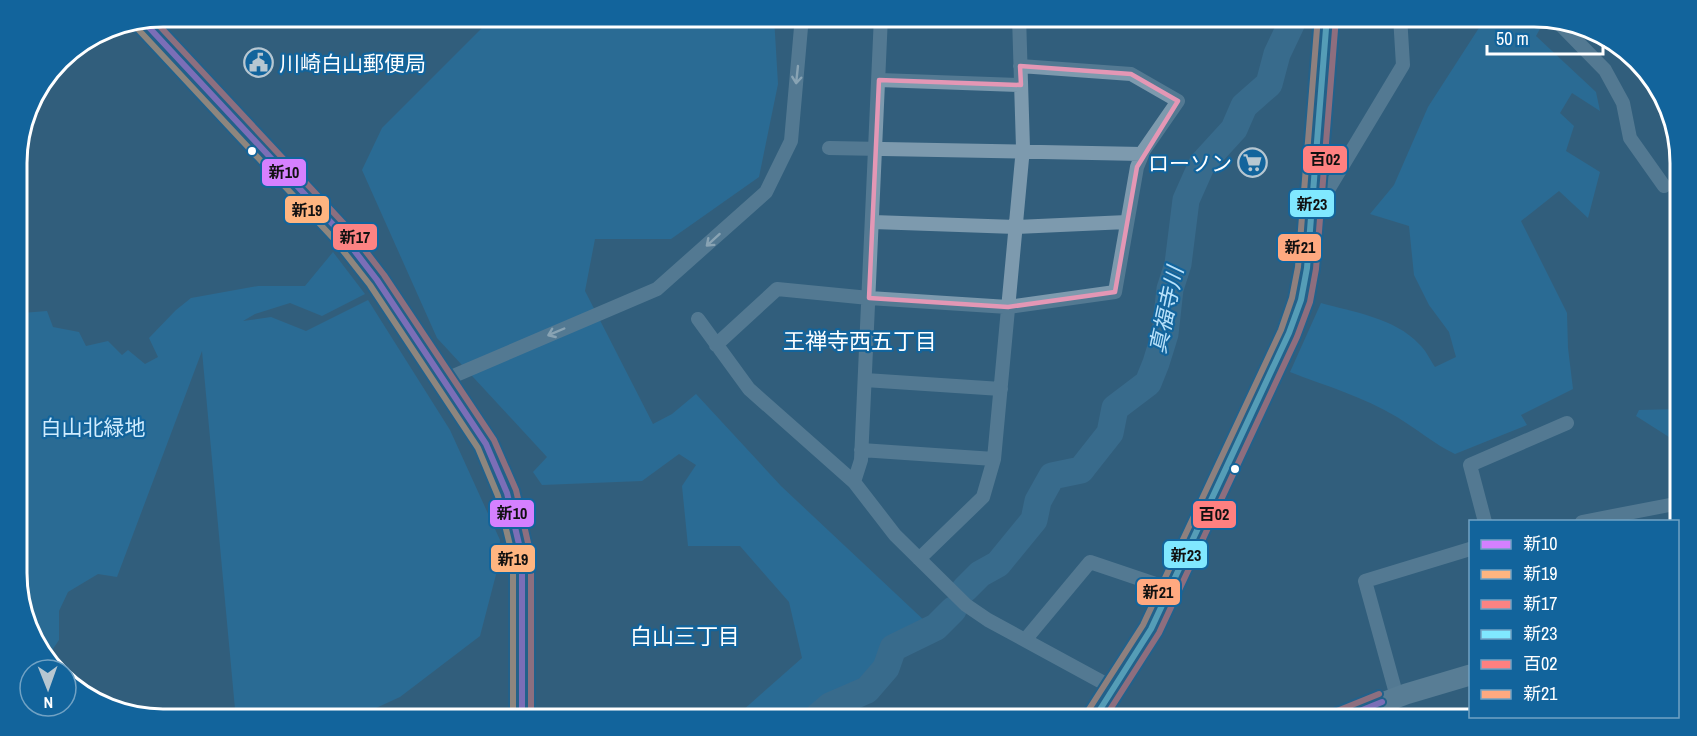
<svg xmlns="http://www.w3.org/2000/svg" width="1697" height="736" font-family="'Archivo Narrow','Noto Sans JP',sans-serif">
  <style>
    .green { fill: #237ab1 }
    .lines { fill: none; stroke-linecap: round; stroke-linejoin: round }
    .river { stroke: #427aa0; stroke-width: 27 }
    .minor { stroke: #7d9aae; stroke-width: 14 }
    .tertiary { stroke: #7d9aae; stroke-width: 16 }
    .primary { stroke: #87a2b4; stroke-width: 21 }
    .bus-1-casing { stroke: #12649c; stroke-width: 10 }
    .bus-2-casing { stroke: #12649c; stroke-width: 10 }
    .bus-3-casing { stroke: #12649c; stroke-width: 10 }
    .bus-4-casing { stroke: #12649c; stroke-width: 10 }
    .bus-5-casing { stroke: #12649c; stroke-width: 10 }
    .bus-6-casing { stroke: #12649c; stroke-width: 10 }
    .bus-1 { stroke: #d580ff; stroke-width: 6 }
    .bus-2 { stroke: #ffb580; stroke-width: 6 }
    .bus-3 { stroke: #fc8383; stroke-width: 6 }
    .bus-4 { stroke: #80e8ff; stroke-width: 6 }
    .bus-5 { stroke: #ff8080; stroke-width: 6 }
    .bus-6 { stroke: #ffa980; stroke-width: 6 }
    .oneway { stroke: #f2f5f7 }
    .marked { fill: none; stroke: #e497b5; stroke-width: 4.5; stroke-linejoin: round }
    .bus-dot { fill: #fff; stroke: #12649c; stroke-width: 2 }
    .labels { text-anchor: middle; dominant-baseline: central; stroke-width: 4.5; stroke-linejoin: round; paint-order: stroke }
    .poi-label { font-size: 21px; fill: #fff; stroke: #12649c; text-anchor: start }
    .park-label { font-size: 21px; fill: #d0ecfe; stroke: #12649c }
    .water-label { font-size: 22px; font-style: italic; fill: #b8e1fa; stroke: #12649c }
    .neighbourhood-label { font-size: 22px; fill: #fff; stroke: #12649c }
    .rim { fill: none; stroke: #fff; stroke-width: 3 }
    .line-badge { stroke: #12649c; stroke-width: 2 }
    .pale-badge-label { font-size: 16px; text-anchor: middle; font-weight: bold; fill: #111 }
  </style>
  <rect width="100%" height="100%" fill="#325e7c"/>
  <!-- green -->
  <path class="green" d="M493 17H774L778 84 759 177 671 239H595L585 291 653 424 672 414 696 394 781 486 928 624 900 645 867 682 809 719H733L802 658 789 602 740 546H688L682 486 696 465 679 454 642 481 542 485 533 472 547 457 437 338 362 170 382 128Z
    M1486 17H1529L1542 25 1536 36 1596 92 1600 111 1572 93 1560 113 1574 126 1566 151 1600 172 1588 218 1559 191 1521 221 1567 313 1568 348 1573 389 1521 415 1527 425 1455 454C1434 444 1417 429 1397 417 1364 397 1326 386 1290 372L1321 303C1353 312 1395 318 1419 344 1426 350 1430 360 1435 367L1456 357 1449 332 1429 305 1414 275 1409 226 1370 214 1394 185 1428 107Z
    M333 252 365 294 322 316 290 303 255 314 243 321 271 317 306 331 368 300 450 430 500 540 499 563 480 636 400 697 352 719H233L235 709 202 351 117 577 98 574 68 592 59 611V640L46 659 34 630V619L18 592 17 318 22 313 47 311 53 327 79 332 86 346 108 341 122 355 128 350 145 364 158 357 149 338 176 310 191 298 258 286H305Z
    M1680 409V444L1636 416 1639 410Z"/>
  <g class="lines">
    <!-- river -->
    <path class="river" d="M965 589 980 574 998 564 1034 520 1038 501 1052 476 1081 470 1084 466 1110 433 1115 408 1148 383 1156 363 1165 334 1170 289 1178 264 1186 200 1202 164 1234 129 1244 106 1269 84 1277 54 1295 16
      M815 719 830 706 867 690 886 668 893 648 936 627 953 610"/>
    <!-- minor -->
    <path class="minor" d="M881 17 1019 20
      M1557 21 1605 70 1623 103 1630 138 1664 186
      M879 80 1021 85
      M829 148 1142 154
      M1313 191 1328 190 1403 65 1400 16
      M873 222 1016 227 1127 222
      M698 319 749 389 854 482 895 535 966 605 988 620 1113 688
      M716 345 777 289 869 298 1008 307 1115 292 1137 167 1144 150 1178 101 1131 74 1020 66
      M444 380 657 289 766 192 791 141 802 16
      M865 380 1001 389
      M861 450 994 459
      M854 482 861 460 881 16
      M1485 522 1470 465 1567 423
      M1582 522 1680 503
      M919 559 983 497 994 459 1023 148 1019 16
      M1025 640 1090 562 1170 589
      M1397 697 1365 581 1470 549"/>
    <!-- tertiary -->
    <path class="tertiary" d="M143 21 340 232 377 280 486 444 507 493 522 557V719
      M1382 702 1387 719
      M1094 719 1151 629 1289 333 1301 300 1307 268 1327 16"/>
    <!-- primary -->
    <path class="primary" d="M1340 719 1406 694 1470 675"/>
    <defs>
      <path id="bus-1" d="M143 21 340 232 377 280 486 444 507 493 522 557V719
        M1340 719 1382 702"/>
      <path id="bus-2" d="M136 27 333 238 370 285 478 448 498 496 513 558V719"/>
      <path id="bus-3" d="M153 19 347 227 384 275 494 440 516 490 531 556V719
        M1337 711 1379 694"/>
      <path id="bus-4" d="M1094 719 1151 629 1289 333 1301 300 1307 268 1327 16"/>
      <path id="bus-5" d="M1104 719 1159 633 1297 337 1310 302 1316 269 1336 17"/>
      <path id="bus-6" d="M1086 714 1143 625 1281 330 1292 298 1298 267 1318 16"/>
    </defs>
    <!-- bus-1 casing -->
    <use href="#bus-1" class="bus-1-casing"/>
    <!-- bus-2 casing -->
    <use href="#bus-2" class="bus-2-casing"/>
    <!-- bus-3 casing -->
    <use href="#bus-3" class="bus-3-casing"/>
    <!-- bus-4 casing -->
    <use href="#bus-4" class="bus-4-casing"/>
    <!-- bus-5 casing -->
    <use href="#bus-5" class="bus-5-casing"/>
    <!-- bus-6 casing -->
    <use href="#bus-6" class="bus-6-casing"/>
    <!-- bus-1 -->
    <use href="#bus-1" class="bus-1"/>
    <!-- bus-2 -->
    <use href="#bus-2" class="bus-2"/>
    <!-- bus-3 -->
    <use href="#bus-3" class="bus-3"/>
    <!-- bus-4 -->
    <use href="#bus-4" class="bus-4"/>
    <!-- bus-5 -->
    <use href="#bus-5" class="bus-5"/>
    <!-- bus-6 -->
    <use href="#bus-6" class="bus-6"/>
  </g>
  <!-- one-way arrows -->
  <defs><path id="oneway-shaft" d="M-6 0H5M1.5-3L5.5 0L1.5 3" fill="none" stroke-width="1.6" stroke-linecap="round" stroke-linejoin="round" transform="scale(1.5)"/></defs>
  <g class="oneway">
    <use href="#oneway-shaft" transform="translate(797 75) rotate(96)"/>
    <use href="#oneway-shaft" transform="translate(713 240) rotate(138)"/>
    <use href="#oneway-shaft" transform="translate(556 332) rotate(157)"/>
  </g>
  <!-- marked area -->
  <path d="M0 0H1697V736H0ZM1020 66 1131 74 1178 101 1137 167 1115 292 1008 307 869 298 879 80 1021 85Z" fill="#325e7c" fill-opacity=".55" fill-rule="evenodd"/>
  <path class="marked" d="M1020 66 1131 74 1178 101 1137 167 1115 292 1008 307 869 298 879 80 1021 85Z"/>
  <!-- icons -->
  <defs>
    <symbol id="civic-ring" viewBox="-11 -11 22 22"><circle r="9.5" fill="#12649c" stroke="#b7c7d1" stroke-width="1.5"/><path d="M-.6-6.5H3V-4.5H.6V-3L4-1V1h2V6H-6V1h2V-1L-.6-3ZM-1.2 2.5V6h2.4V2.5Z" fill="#b7c7d1"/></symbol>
    <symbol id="supermarket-ring" viewBox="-11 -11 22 22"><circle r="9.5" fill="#12649c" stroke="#b7c7d1" stroke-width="1.5"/><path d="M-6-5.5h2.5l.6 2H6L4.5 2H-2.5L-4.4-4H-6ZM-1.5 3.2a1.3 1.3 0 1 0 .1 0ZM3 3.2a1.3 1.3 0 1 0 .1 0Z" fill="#b7c7d1"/></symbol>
  </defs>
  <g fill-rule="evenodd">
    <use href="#civic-ring" x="242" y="46" width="33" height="33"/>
    <use href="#supermarket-ring" x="1236" y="146" width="33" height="33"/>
  </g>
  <!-- markers -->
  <g class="bus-dot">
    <circle cx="252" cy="151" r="5"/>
    <circle cx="1235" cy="469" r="5"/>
  </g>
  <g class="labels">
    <!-- poi labels -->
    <g class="poi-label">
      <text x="279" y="63">川崎白山郵便局</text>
      <text x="1232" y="163" text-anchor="end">ローソン</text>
    </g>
    <!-- park labels -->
    <g class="park-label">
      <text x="93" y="427">白山北緑地</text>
    </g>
    <!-- water labels -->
    <g class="water-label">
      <text transform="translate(1166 310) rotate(-78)">真福寺川</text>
    </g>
    <!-- neighbourhood labels -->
    <g class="neighbourhood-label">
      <text x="860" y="341">王禅寺西五丁目</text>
      <text x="685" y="636">白山三丁目</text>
    </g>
  </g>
  <!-- crop -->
  <path d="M0 0H1697V736H0ZM163 27H1534A136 136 0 0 1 1670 163V573A136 136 0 0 1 1534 709H163A136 136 0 0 1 27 573V163A136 136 0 0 1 163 27Z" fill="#12649c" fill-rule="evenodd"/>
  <path class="rim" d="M163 27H1534A136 136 0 0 1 1670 163V573A136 136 0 0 1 1534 709H163A136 136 0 0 1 27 573V163A136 136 0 0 1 163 27Z"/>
  <g class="line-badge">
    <rect x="1302" y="145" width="46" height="29" rx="6" fill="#ff8080"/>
    <rect x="261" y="158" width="46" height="29" rx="6" fill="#d580ff"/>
    <rect x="1289" y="189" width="46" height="29" rx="6" fill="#80e8ff"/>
    <rect x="284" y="195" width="46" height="29" rx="6" fill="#ffb580"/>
    <rect x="332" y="223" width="46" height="28" rx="6" fill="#fc8383"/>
    <rect x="1277" y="233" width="45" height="29" rx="6" fill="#ffa980"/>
    <rect x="489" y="499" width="46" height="29" rx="6" fill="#d580ff"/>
    <rect x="1192" y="500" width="45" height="29" rx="6" fill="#ff8080"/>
    <rect x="1163" y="540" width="45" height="29" rx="6" fill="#80e8ff"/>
    <rect x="490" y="544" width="46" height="29" rx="6" fill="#ffb580"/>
    <rect x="1136" y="578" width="45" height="28" rx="6" fill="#ffa980"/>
  </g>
  <g class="pale-badge-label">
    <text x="1325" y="165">百02</text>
    <text x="284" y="178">新10</text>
    <text x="1312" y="210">新23</text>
    <text x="307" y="216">新19</text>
    <text x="355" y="243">新17</text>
    <text x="1300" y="253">新21</text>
    <text x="512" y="519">新10</text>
    <text x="1214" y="520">百02</text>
    <text x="1186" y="561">新23</text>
    <text x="513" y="565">新19</text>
    <text x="1158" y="598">新21</text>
  </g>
  <!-- legend -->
  <rect x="1469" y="520" width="210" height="198" fill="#12649c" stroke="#71a2c4" stroke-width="1.5"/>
  <rect x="1481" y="540" width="30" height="9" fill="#d580ff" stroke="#71a2c4" stroke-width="1.5"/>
  <text x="1523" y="550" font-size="18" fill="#ffffff">新10</text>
  <rect x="1481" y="570" width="30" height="9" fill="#ffb580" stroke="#71a2c4" stroke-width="1.5"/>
  <text x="1523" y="580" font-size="18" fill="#ffffff">新19</text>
  <rect x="1481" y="600" width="30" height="9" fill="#fc8383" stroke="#71a2c4" stroke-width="1.5"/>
  <text x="1523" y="610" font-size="18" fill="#ffffff">新17</text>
  <rect x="1481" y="630" width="30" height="9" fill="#80e8ff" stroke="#71a2c4" stroke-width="1.5"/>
  <text x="1523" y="640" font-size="18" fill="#ffffff">新23</text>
  <rect x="1481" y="660" width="30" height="9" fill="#ff8080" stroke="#71a2c4" stroke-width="1.5"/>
  <text x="1523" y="670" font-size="18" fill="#ffffff">百02</text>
  <rect x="1481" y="690" width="30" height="9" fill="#ffa980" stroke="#71a2c4" stroke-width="1.5"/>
  <text x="1523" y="700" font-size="18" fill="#ffffff">新21</text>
  <!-- north arrow -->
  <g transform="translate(48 688) rotate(179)"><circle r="28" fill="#12649c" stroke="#71a2c4" stroke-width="1.5"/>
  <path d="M0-4.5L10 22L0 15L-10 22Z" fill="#b7c7d1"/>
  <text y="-9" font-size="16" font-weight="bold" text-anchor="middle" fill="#ffffff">N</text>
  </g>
  <!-- scale -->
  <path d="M1487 45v9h116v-9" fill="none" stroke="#ffffff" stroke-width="3"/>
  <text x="1496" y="45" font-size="18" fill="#ffffff" stroke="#12649c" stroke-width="4.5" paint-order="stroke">50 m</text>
</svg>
